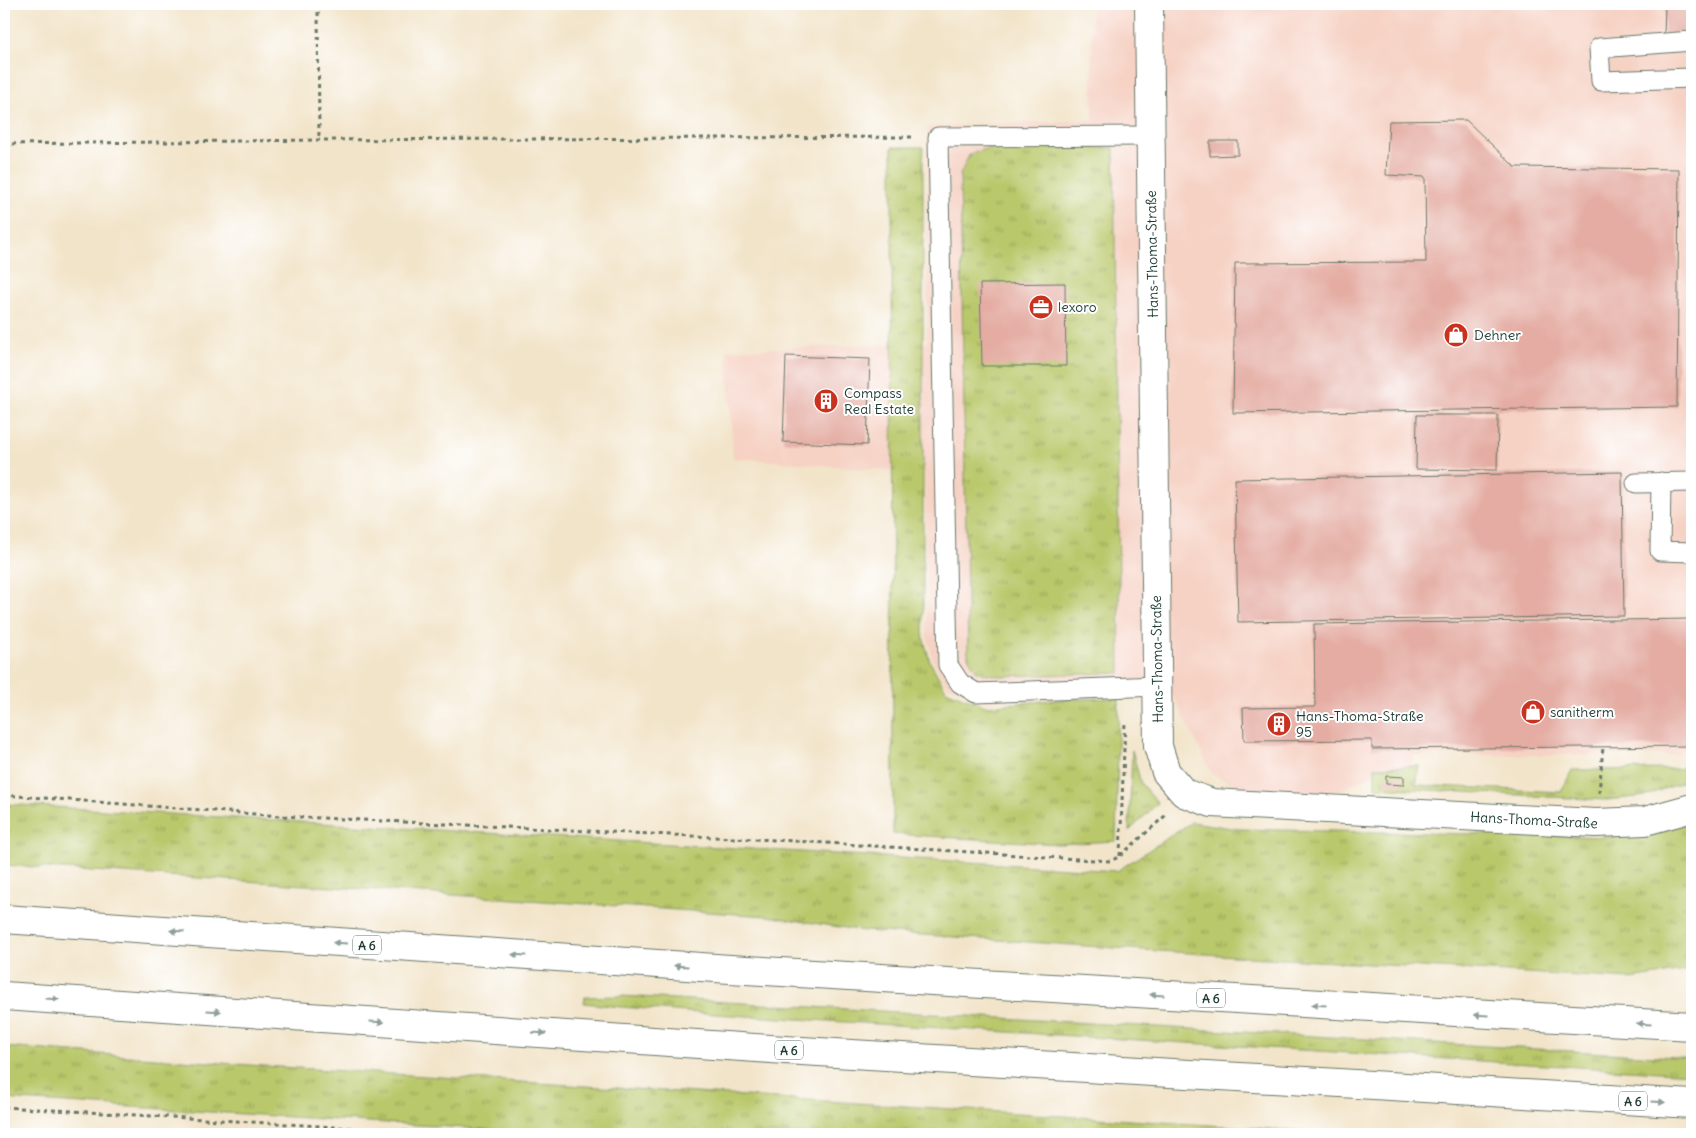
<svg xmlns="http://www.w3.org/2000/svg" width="1696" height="1138" font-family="Delius,sans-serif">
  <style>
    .built { fill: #f6d2c4 }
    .grass { fill: url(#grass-tufts); stroke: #6c8250 }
    .building { fill: #e4aca2 }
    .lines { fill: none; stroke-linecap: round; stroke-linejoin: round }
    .lane-casing { stroke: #697768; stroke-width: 21 }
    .street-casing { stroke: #697768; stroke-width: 30 }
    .highway-casing { stroke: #697768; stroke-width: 30 }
    .path { stroke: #697768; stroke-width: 3; stroke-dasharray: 4 4; stroke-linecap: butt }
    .lane { stroke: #fff; stroke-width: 19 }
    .street { stroke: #fff; stroke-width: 28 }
    .highway { stroke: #fff; stroke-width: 28 }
    .oneway { fill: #8f9e9a }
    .labels { text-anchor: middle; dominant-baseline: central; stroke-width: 4; stroke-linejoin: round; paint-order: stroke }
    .shield { fill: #fff; stroke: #627771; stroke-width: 1 }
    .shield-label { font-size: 12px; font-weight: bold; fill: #1f3d34 }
    .street-label { font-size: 14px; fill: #1f3d34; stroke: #fff }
    .poi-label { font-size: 14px; fill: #1f3d34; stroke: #fff; text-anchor: start }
  </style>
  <defs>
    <pattern id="grass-tufts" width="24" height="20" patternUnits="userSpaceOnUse" patternTransform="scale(1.25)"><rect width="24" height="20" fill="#b9c86b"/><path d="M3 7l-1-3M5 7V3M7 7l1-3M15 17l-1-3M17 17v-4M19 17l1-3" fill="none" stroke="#96a459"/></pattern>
  </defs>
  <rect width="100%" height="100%" fill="#fff"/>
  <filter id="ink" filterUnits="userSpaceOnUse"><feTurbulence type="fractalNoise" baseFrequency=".02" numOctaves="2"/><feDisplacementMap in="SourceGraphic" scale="10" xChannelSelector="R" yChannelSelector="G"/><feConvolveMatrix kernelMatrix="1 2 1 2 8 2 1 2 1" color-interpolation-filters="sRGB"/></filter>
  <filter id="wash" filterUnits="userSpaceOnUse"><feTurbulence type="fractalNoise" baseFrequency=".0096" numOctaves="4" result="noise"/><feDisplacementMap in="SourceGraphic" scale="20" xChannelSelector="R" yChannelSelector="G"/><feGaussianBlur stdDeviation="1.12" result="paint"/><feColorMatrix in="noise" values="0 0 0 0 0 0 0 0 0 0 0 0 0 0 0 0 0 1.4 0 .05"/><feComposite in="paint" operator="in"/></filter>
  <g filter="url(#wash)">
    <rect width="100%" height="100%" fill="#f2e4c9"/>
    <!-- built -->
    <path class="built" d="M1091 4H1692V741L1677 755H1414L1410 768 1370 775 1342 790 1309 795 1245 789 1212 774 1173 695 985 700 948 686 933 661 927 636 925 473 733 458 727 350 927 343 928 127 1093 120Z"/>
    <!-- grass -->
    <path class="grass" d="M892 147H923V636L930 662 946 690 985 706 1054 700 1119 698 1116 841 1058 844 893 834Z
      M988 148H1114L1120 673 999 676 977 672 968 657 960 175 969 155Z
      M1132 750 1141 784 1158 803 1129 831Z
      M1692 764V778L1646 796 1606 800 1375 787V767L1419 766 1416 785 1561 792 1572 770 1679 769Z
      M4 804 1117 871 1192 822 1238 829 1614 837 1658 833 1692 821V970L1630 979 1248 957 865 931 767 916 4 865Z
      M622 996 1692 1058V1074L714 1014 621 1007 584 1003 585 997Z
      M4 1047 249 1065 1352 1134H561L4 1099Z"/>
    <g id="blocks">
      <!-- building -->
      <path class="building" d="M1665 4H1692V35L1664 37Z
        M1466 120 1515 167 1679 169 1677 407 1233 413 1235 263 1426 262 1425 177 1386 175 1389 121Z
        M1210 141H1238V155L1210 156Z
        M1065 283 1066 366H982L980 284Z
        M786 356 870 359 867 445 783 442Z
        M1417 415H1498L1497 470 1416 469Z
        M1622 472 1624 616 1238 622 1235 479Z
        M1692 619V746L1372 749V740L1244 741 1243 708 1315 707 1314 624Z
        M1386 776 1404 777V785L1386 784Z"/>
    </g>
  </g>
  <g filter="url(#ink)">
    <use href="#blocks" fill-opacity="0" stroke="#697768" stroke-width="1"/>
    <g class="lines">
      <defs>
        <path id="lane" d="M1692 41 1599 48 1601 81 1692 78
          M1150 136 938 137 948 665 960 683 976 693 1158 686
          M1661 482 1660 551 1692 552
          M1636 483 1692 482"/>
        <path id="street" d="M1149 4 1158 746 1166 772 1184 793 1212 803 1596 823 1645 821 1692 808"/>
        <path id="highway" d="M4 919 730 969 1692 1026
          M4 996 785 1050 1692 1104"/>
      </defs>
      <!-- lane casing -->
      <use href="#lane" class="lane-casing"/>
      <!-- street casing -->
      <use href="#street" class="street-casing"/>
      <!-- highway casing -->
      <use href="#highway" class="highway-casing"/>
      <!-- path -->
      <path class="path" d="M318 4 319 140
        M4 144 319 140 913 137
        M1599 793 1603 747
        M4 795 280 816 795 841 1111 861 1120 856 1166 815
        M1120 856 1125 722
        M4 1107 452 1134
        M334 1126V1134"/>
      <!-- lane -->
      <use href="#lane" class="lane"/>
      <!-- street -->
      <use href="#street" class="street"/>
      <!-- highway -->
      <use href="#highway" class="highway"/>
    </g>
    <!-- one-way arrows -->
    <defs><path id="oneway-solid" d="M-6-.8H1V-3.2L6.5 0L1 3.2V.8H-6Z" transform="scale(1.25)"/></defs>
    <g class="oneway">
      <use href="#oneway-solid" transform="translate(177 931) rotate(-176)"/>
      <use href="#oneway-solid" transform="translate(340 943) rotate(-176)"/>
      <use href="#oneway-solid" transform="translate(519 955) rotate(-176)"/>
      <use href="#oneway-solid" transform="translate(681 966) rotate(-176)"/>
      <use href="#oneway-solid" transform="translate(1157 995) rotate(-177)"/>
      <use href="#oneway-solid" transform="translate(52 999) rotate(4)"/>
      <use href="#oneway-solid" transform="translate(1319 1005) rotate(-177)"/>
      <use href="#oneway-solid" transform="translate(214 1011) rotate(4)"/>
      <use href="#oneway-solid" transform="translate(1481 1015) rotate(-177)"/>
      <use href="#oneway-solid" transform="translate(377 1022) rotate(4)"/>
      <use href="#oneway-solid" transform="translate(1644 1024) rotate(-177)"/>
      <use href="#oneway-solid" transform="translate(539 1033) rotate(4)"/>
      <use href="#oneway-solid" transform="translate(1658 1102) rotate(3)"/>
    </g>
  </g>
  <!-- icons -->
  <defs>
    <symbol id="office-disc" viewBox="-11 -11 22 22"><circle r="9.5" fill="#c8321e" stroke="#fff"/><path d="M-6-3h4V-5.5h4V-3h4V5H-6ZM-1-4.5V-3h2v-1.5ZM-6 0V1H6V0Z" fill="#fff"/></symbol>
    <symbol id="shop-disc" viewBox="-11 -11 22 22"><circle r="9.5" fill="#c8321e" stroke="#fff"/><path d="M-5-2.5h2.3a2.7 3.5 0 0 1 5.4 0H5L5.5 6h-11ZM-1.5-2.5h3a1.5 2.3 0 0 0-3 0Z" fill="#fff"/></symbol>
    <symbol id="building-disc" viewBox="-11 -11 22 22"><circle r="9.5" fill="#c8321e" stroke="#fff"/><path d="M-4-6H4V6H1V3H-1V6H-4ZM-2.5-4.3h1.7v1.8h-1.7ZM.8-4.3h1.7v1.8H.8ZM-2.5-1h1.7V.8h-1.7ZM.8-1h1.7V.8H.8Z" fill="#fff"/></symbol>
  </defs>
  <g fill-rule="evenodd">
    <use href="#office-disc" x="1027" y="293" width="28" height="28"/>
    <use href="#shop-disc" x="1442" y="321" width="28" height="28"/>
    <use href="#building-disc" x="812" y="387" width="28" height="28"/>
    <use href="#shop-disc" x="1519" y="698" width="28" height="28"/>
    <use href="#building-disc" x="1265" y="710" width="28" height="28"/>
  </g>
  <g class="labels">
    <!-- shield labels -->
    <g class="shield">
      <rect x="353" y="935.5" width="28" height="19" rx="4"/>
      <rect x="1197" y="988.5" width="28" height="19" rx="4"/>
      <rect x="775" y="1040.5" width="28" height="19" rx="4"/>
      <rect x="1619" y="1091.5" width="28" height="19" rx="4"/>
    </g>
    <g class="shield-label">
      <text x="367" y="945">A 6</text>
      <text x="1211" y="998">A 6</text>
      <text x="789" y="1050">A 6</text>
      <text x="1633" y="1101">A 6</text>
    </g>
    <!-- street labels -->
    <g class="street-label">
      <text transform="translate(1152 254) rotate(-91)">Hans-Thoma-Straße</text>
      <text transform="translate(1157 659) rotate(-91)">Hans-Thoma-Straße</text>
      <text transform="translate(1534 820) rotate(3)">Hans-Thoma-Straße</text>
    </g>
    <!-- poi labels -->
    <g class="poi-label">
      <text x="1058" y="307">lexoro</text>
      <text x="1474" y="335">Dehner</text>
      <text x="844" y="393">Compass<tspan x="844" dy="16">Real Estate</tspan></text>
      <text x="1550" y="712">sanitherm</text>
      <text x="1296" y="716">Hans-Thoma-Straße<tspan x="1296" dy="16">95</tspan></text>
    </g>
  </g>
  <!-- margin -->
  <rect width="1696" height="1138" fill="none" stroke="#fff" stroke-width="20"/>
</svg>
